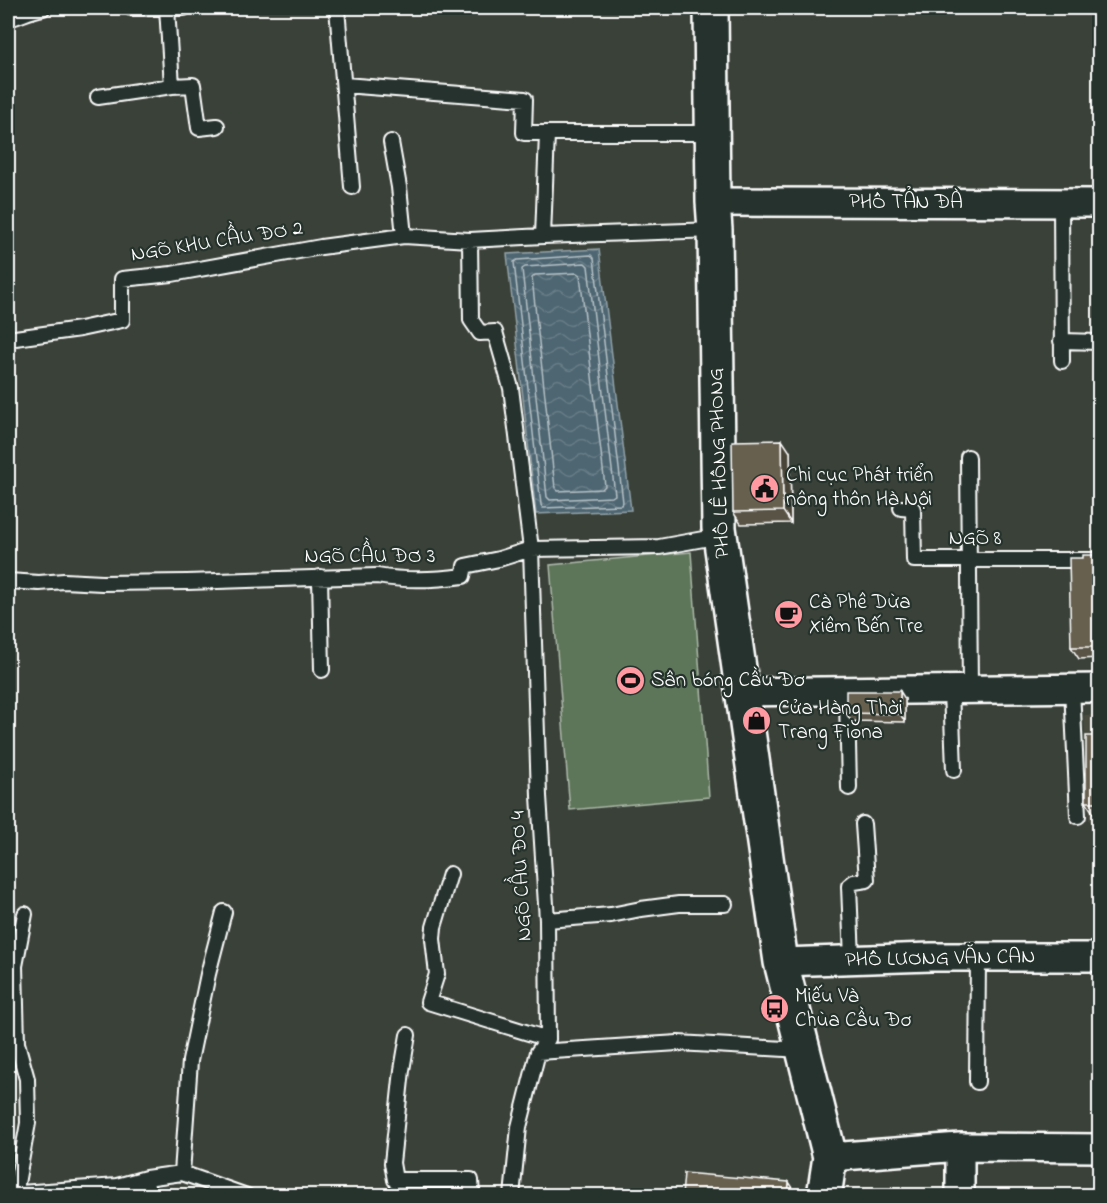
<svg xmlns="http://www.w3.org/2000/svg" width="1107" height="1203" font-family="'Indie Flower',sans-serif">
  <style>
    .built { fill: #484b3f }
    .garden { fill: #5d7458; stroke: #aebaac; stroke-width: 1.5 }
    .water { fill: url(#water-waves); stroke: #94a3aa; stroke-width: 1.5 }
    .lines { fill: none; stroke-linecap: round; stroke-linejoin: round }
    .shore { stroke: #b8c2c7; stroke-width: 1.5 }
    .lane-casing { stroke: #fff; stroke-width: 18 }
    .street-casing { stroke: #fff; stroke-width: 32 }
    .secondary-casing { stroke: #fff; stroke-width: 38 }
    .lane { stroke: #26332d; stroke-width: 14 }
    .street { stroke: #26332d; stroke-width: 27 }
    .secondary { stroke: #26332d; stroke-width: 33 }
    .wall { fill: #595345; stroke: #fff; stroke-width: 1.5 }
    .shaded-wall { fill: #484438; stroke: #fff; stroke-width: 1.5 }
    .building { fill: #676150; stroke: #fff; stroke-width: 1.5 }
    .labels { text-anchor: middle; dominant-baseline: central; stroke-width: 4.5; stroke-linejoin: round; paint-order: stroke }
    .street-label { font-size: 21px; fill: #fff; stroke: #26332d }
    .poi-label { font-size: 21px; fill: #fff; stroke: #26332d; text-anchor: start }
  </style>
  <defs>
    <pattern id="water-waves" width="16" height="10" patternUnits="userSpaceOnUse" patternTransform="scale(1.5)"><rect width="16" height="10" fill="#4d6672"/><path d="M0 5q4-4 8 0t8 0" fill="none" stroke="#687d87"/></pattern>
  </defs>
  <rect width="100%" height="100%" fill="#3a4138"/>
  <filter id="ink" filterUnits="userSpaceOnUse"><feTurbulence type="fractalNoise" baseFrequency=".0167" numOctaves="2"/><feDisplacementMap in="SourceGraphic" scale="12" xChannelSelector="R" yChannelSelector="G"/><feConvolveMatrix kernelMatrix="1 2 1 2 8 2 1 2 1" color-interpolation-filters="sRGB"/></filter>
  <g filter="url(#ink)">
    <!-- built -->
    <path class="built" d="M1084 715H1099V821H1089Z"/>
    <!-- garden -->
    <path class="garden" d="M691 552 709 797 570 810 550 565Z"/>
    <!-- water -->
    <path class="water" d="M599 249 631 510 536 514 507 254Z"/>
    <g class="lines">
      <!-- shore -->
      <path class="shore" d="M591 255 594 258 623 502 621 505 543 508 541 505 514 262 517 260Z
        M585 263 588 266 615 495 612 497 550 500 547 497 522 269 525 267Z
        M577 273 580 275 605 486 602 489 558 491 555 488 532 278 535 275Z"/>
      <defs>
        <path id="lane" d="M131 8H184
          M337 8 352 187
          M8 19C20 16 30 10 43 8
          M344 85 525 99 524 133H713
          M172 86 193 85 199 128 217 126
          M98 97 172 86 167 8
          M391 142 399 187 404 236
          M1061 203 1062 361
          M543 236 547 134
          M470 240 471 320 480 333 495 332 511 388 531 549 539 796 547 920 548 1039 538 1052 519 1127 512 1196
          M8 339 80 329 122 320V279L172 274 321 247 404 236 470 240 543 236 715 230
          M1061 341 1100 342
          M968 457 970 689
          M901 508 913 509 914 560H1100
          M320 577 322 670
          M8 581 39 583 64 581 102 583 187 582 377 576C406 581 434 580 463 576L465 566 499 559 531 549 659 547 720 536
          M1072 688 1078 816
          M951 690 954 770
          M847 699 849 788
          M450 874 434 927 433 939 437 974 428 1002 548 1039
          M547 920 611 915 641 909 679 904H725
          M852 959 849 886 854 882 867 880 863 824
          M408 1035 402 1070 392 1163 395 1180H471L472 1196
          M538 1052 678 1043 802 1050
          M977 1082 978 958
          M182 1173 190 1061 208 974 224 912
          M146 1178 148 1196
          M9 1187 16 1189 20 1193 117 1186 146 1178 182 1173 247 1196
          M16 1189 28 1123 27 1079 17 1043 15 966 25 914"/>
        <path id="street" d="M713 202 1100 203
          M742 692 1100 688
          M781 962 931 957H1100
          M960 1147V1196
          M830 1157 960 1147 1100 1148"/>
        <path id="secondary" d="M711 8 713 202 715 230 719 528 781 962 830 1157 824 1196"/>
      </defs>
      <!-- lane casing -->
      <use href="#lane" class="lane-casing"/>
      <!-- street casing -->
      <use href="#street" class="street-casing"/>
      <!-- secondary casing -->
      <use href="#secondary" class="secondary-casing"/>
      <!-- lane -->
      <use href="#lane" class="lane"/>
      <!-- street -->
      <use href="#street" class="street"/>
      <!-- secondary -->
      <use href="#secondary" class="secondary"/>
    </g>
    <!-- wall -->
    <path class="wall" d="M790 452 791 523 741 524 733 512Z
      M1097 555 1100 558V658L1079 659 1071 647 1083 558Z
      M905 699V722L851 721 846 713Z
      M1100 736V814H1094L1086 802Z"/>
    <!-- shaded-wall -->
    <path class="shaded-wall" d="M782 440 790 452 791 523 783 511Z
      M900 691 905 699V722L900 714Z
      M789 1182 797 1194V1196H788Z"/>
    <!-- building -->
    <path class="building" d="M782 440 783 511 733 512 732 441Z
      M1083 555H1097V558H1100V647H1071L1069 558H1083Z
      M846 691H900V714L846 713Z
      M1086 736H1100V802H1086Z
      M684 1173 789 1182 788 1196H682Z"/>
  </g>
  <!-- icons -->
  <defs>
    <symbol id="civic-disc" viewBox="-11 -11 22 22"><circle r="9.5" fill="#ff9aa2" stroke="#26332d"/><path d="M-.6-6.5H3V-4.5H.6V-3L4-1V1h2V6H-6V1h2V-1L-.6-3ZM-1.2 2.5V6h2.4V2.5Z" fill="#111"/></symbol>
    <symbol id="cafe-disc" viewBox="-11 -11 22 22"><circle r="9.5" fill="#ff9aa2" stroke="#26332d"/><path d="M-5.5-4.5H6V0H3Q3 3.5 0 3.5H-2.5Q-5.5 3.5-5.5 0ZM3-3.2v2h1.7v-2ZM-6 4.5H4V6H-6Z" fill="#111"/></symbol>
    <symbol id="stadium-disc" viewBox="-11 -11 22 22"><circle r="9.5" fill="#ff9aa2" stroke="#26332d"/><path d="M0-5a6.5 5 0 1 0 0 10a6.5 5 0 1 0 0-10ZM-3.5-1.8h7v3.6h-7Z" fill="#111"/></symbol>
    <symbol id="shop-disc" viewBox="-11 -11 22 22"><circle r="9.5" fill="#ff9aa2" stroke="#26332d"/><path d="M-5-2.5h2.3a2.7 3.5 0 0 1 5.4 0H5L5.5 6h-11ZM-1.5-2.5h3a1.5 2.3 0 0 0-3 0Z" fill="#111"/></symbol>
    <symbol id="bus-disc" viewBox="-11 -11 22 22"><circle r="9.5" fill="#ff9aa2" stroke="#26332d"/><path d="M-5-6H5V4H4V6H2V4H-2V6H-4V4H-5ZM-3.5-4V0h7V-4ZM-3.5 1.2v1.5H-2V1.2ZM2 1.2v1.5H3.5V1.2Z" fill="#111"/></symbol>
  </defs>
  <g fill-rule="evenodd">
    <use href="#civic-disc" x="748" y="472" width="33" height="33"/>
    <use href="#cafe-disc" x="772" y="598" width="33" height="33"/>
    <use href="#stadium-disc" x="614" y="664" width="33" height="33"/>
    <use href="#shop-disc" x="740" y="704" width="33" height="33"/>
    <use href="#bus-disc" x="758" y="992" width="33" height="33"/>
  </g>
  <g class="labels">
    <!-- street labels -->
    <g class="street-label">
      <text x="906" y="203">PHỐ TẢN ĐÀ</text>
      <text transform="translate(217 242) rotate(-9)">NGÕ KHU CẦU ĐƠ 2</text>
      <text transform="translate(720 463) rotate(-92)">PHỐ LÊ HỒNG PHONG</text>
      <text x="975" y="539">NGÕ 8</text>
      <text x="370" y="557">NGÕ CẦU ĐƠ 3</text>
      <text transform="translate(522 876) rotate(-93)">NGÕ CẦU ĐƠ 4</text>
      <text transform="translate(940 959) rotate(-1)">PHỐ LƯƠNG VĂN CAN</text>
    </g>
    <!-- poi labels -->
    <g class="poi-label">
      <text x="786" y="476">Chi cục Phát triển<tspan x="786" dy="24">nông thôn Hà Nội</tspan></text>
      <text x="809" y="603">Cà Phê Dừa<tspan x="809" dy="24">Xiêm Bến Tre</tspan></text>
      <text x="651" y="681">Sân bóng Cầu Đơ</text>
      <text x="778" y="709">Cửa Hàng Thời<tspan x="778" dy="24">Trang Fiona</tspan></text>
      <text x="795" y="997">Miếu Và<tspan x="795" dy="24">Chùa Cầu Đơ</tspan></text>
    </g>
  </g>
  <!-- margin -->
  <rect width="1107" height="1203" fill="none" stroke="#26332d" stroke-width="30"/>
  <rect x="15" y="15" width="1077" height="1173" fill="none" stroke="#fff" stroke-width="2" filter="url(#ink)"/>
</svg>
